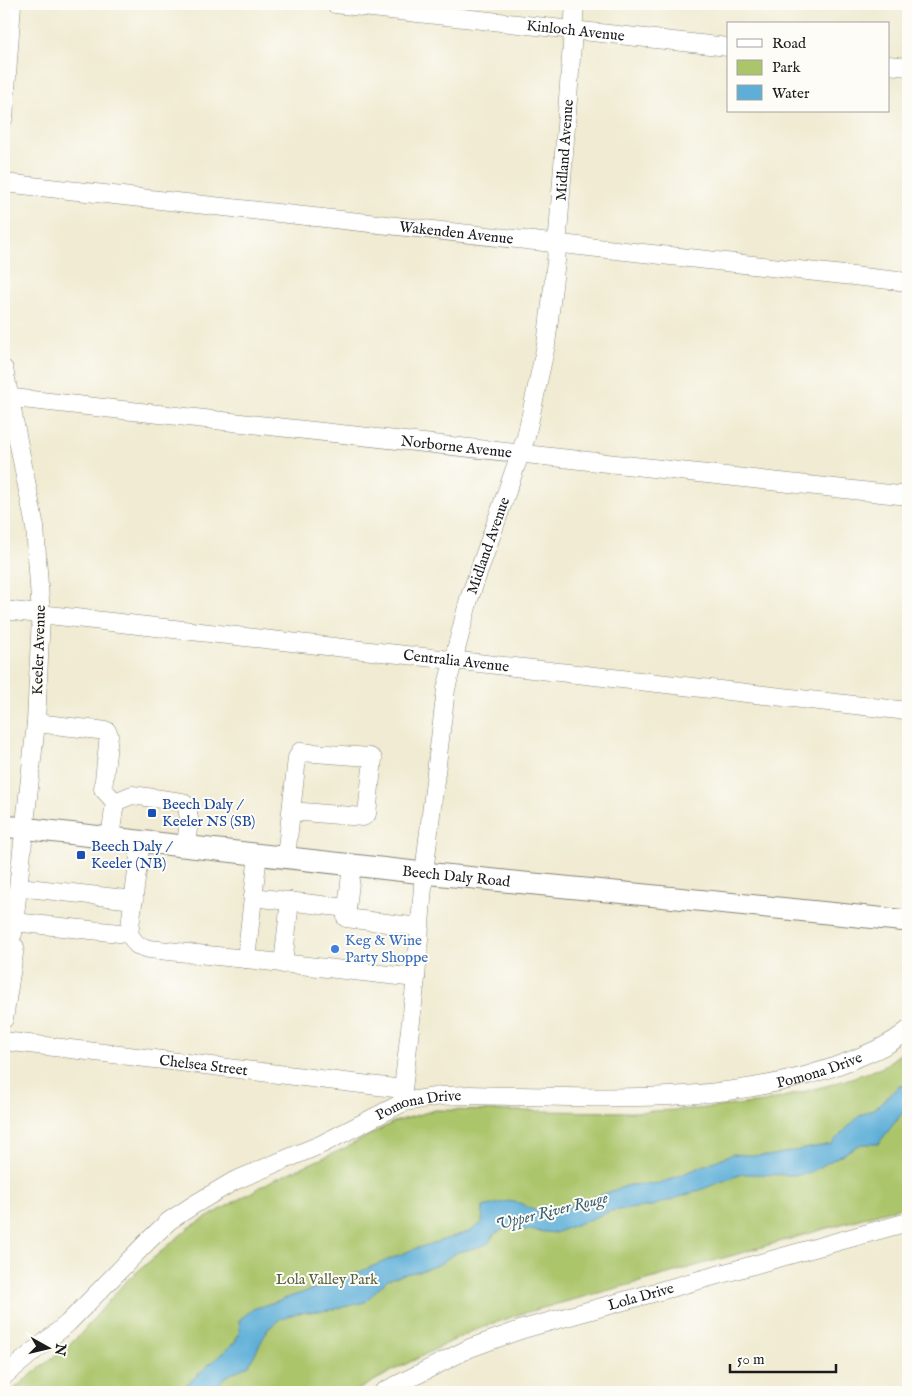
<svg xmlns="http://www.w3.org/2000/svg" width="912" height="1396" font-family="'IM FELL English',serif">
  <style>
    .green { fill: #abc56b; stroke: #647044 }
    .water { fill: #5dafd8; stroke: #3c667a }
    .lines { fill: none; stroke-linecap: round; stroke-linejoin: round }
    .minor-casing { stroke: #868477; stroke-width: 19 }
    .major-casing { stroke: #868477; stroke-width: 23 }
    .minor { stroke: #fff; stroke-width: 18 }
    .major { stroke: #fff; stroke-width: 21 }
    .transit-dot { fill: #1a4fb4; stroke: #fdfcf7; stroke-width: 2 }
    .shop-dot { fill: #3f7fe0; stroke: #fdfcf7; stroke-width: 2 }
    .labels { text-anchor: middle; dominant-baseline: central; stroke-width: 4; stroke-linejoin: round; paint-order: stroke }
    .street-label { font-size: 15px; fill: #1c1c1c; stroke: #fdfcf7 }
    .transit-label { font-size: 15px; fill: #164399; stroke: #fdfcf7; text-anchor: start }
    .shop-label { font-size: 15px; fill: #366cbe; stroke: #fdfcf7; text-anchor: start }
    .park-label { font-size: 15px; fill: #55603c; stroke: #fdfcf7 }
    .water-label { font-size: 16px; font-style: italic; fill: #395e71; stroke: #fdfcf7 }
  </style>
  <rect width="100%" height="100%" fill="#fdfcf7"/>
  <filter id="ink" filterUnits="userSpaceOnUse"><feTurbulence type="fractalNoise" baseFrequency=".02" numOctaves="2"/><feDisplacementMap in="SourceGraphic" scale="10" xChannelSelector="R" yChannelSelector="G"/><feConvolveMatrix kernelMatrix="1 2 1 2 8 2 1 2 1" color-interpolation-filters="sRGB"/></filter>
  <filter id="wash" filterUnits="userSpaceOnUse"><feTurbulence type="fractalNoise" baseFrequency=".0096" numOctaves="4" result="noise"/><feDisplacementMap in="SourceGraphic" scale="20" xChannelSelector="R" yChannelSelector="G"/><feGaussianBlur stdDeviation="1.12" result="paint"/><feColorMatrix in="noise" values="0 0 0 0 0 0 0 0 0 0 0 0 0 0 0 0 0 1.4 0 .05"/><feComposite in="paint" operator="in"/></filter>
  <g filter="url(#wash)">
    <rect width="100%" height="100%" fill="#f0ebd2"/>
    <!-- green -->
    <path class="green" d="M908 1048V1205L647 1280 520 1314 470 1332 394 1370 354 1392H10L78 1337 124 1283 190 1227 271 1181 343 1149 394 1122 435 1110 632 1112 696 1109 764 1102 833 1084 881 1068Z"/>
    <!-- water -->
    <path class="water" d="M908 1085V1106L878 1144H861L811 1172 798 1175 742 1174 695 1192 652 1206 611 1211 555 1233 507 1228 494 1234 488 1244 455 1253 440 1264 424 1270 405 1274 387 1280 365 1302 331 1310 297 1313 280 1319 268 1329 249 1365 225 1377 211 1392H178L235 1342 240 1330 239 1320 253 1309 338 1281 411 1250 471 1231 482 1223 483 1207 508 1201 520 1203 533 1210 574 1204 629 1185 661 1183 732 1154 767 1156 831 1144 858 1117 878 1106 899 1086Z"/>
  </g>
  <g filter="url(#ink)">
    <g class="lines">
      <defs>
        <g id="minor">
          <path id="s1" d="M335 4 728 47"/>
          <path d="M888 65 908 67"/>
          <path d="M4 118 12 4"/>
          <path id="s2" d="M4 183 908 282"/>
          <path d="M4 369 35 527 41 615 36 723 13 934 4 933"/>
          <path id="s3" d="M4 397 908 496"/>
          <path id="s4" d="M4 610 908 711"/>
          <path d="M36 723 107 731 109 735 103 789 115 802"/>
          <path d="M110 838 115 802 132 795 182 802 187 806 189 819 186 846"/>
          <path d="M141 841 129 934 137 945 149 949 246 959 258 854"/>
          <path d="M286 857 297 758 300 752 370 757 373 759 367 814 363 817 291 811"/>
          <path d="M352 865 346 918 419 927"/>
          <path d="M19 887 134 900"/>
          <path d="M253 897 347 908"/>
          <path d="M14 922 129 934"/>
          <path d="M246 959 416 978"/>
          <path d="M283 964 290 901"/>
          <path d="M4 1019 15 947"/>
          <path id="s5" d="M4 1041 403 1089"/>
          <path id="s6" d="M404 1102 403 1089 416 978 424 873 446 689 469 599 526 437 546 345 556 261 575 4"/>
          <path id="s7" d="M4 1376 68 1323 149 1240 169 1221 195 1204 234 1181 322 1144 404 1102 441 1096 470 1095C594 1097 734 1108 852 1060 872 1052 892 1044 908 1030"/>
          <path id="s8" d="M383 1392 470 1348 523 1329 908 1222"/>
        </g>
        <g id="major">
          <path id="s9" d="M4 826 424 873 908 921"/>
        </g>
      </defs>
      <!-- minor casing -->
      <use href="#minor" class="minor-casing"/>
      <!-- major casing -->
      <use href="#major" class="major-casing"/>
      <!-- minor -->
      <use href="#minor" class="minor"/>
      <!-- major -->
      <use href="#major" class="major"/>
    </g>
  </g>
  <!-- markers -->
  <g class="transit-dot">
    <rect x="147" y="808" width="10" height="10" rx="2.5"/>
    <rect x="76" y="850" width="10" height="10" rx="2.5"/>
  </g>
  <circle class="shop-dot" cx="335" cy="949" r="5"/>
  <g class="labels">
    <!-- street labels -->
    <g class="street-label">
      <text stroke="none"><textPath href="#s1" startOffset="242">Kinloch Avenue</textPath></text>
      <text stroke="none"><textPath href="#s6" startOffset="970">Midland Avenue</textPath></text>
      <text stroke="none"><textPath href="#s2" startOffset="455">Wakenden Avenue</textPath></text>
      <text stroke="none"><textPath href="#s3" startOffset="455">Norborne Avenue</textPath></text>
      <text stroke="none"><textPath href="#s6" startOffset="565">Midland Avenue</textPath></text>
      <text transform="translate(39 650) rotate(-88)">Keeler Avenue</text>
      <text stroke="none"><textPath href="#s4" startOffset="455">Centralia Avenue</textPath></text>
      <text stroke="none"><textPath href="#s9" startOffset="455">Beech Daly Road</textPath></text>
      <text stroke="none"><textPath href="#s5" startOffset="201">Chelsea Street</textPath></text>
      <text stroke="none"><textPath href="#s7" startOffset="909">Pomona Drive</textPath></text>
      <text stroke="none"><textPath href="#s7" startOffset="504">Pomona Drive</textPath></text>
      <text stroke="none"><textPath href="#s8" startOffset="276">Lola Drive</textPath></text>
    </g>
    <!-- transit labels -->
    <g class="transit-label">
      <text x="162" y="804">Beech Daly /<tspan x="162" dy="17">Keeler NS (SB)</tspan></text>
      <text x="91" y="846">Beech Daly /<tspan x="91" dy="17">Keeler (NB)</tspan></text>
    </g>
    <!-- shop labels -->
    <g class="shop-label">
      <text x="345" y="940">Keg &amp; Wine<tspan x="345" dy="17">Party Shoppe</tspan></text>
    </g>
    <!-- park labels -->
    <g class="park-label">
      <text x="327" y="1279">Lola Valley Park</text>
    </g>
    <!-- water labels -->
    <g class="water-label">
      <text transform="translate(552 1212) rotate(-14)">Upper River Rouge</text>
    </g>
  </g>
  <!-- margin -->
  <rect width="912" height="1396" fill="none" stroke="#fdfcf7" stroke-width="20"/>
  <!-- legend -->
  <rect x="727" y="22" width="162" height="90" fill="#fdfcf7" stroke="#a3a29f"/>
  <rect x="737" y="39" width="25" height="8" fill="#ffffff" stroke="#a3a29f"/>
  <text x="772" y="48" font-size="15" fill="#1c1c1c">Road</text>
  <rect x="737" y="60" width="25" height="15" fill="#abc56b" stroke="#a3a29f"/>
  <text x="772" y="72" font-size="15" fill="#1c1c1c">Park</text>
  <rect x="737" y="85" width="25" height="15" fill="#5dafd8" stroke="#a3a29f"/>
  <text x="772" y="98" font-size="15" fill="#1c1c1c">Water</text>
  <!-- north arrow -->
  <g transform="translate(48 1348) rotate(98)" stroke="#fdfcf7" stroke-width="4" paint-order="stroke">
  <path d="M0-4L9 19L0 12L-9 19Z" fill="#1c1c1c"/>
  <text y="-8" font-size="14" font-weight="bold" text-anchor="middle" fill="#1c1c1c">N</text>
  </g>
  <!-- scale -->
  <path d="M730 1364v8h106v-8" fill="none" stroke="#1c1c1c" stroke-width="2.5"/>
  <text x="737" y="1364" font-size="15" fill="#1c1c1c" stroke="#fdfcf7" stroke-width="4" paint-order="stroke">50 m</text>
</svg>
